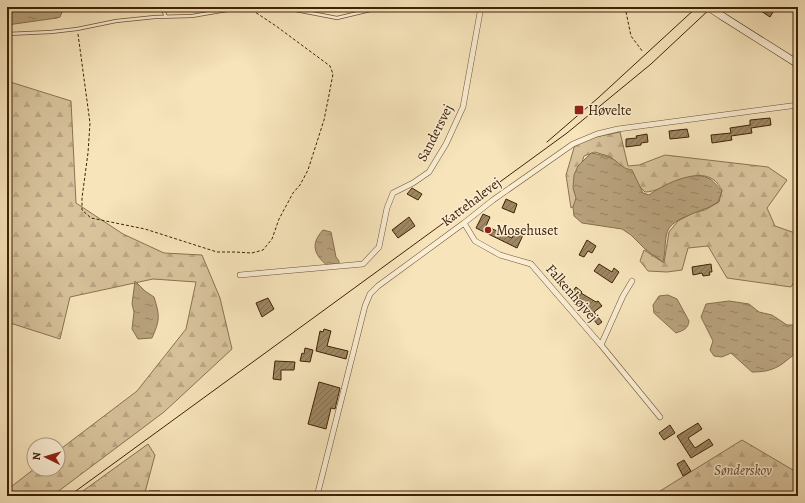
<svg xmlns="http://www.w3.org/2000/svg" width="805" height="503" font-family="Alegreya,serif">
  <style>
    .forest { fill: url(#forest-firs); stroke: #8b7251 }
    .water { fill: url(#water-ripples); stroke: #876f4d }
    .building { fill: url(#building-hatch); stroke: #3e2206 }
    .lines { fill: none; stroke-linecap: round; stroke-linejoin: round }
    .lane-casing { stroke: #6c5233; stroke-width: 4 }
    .street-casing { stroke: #6c5233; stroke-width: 6 }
    .secondary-casing { stroke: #3e2206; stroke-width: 8 }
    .path { stroke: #3e2206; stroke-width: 1; stroke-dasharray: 3 2; stroke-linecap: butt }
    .lane { stroke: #faedd3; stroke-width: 2.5 }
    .street { stroke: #faedd3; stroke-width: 5 }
    .secondary { stroke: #faedd3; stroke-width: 7 }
    .tram { stroke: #3e2206; stroke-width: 1 }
    .secondary-bridge-casing { stroke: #3e2206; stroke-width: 8; stroke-linecap: butt }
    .secondary-bridge { stroke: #faedd3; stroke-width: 7 }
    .poi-dot { fill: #8f2418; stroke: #faedd3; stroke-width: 1.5 }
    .labels { text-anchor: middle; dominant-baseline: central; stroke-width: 3; stroke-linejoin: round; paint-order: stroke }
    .poi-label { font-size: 14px; fill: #3e2206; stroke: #faedd3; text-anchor: start }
    .street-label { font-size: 14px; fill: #3e2206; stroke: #faedd3 }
    .park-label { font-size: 14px; font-style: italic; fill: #644a2c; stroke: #faedd3 }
  </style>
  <defs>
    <pattern id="forest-firs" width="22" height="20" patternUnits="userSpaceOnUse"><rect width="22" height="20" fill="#d8c39c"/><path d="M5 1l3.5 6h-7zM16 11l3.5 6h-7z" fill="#baa785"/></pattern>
    <pattern id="water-ripples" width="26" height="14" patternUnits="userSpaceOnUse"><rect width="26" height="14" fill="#b8a27d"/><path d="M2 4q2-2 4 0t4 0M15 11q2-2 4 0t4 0" fill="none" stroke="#978464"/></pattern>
    <pattern id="building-hatch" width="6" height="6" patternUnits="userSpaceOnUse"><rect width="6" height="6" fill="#9e8764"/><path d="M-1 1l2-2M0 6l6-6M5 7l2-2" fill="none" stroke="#826e50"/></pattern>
  </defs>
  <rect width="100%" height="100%" fill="#f7e4bb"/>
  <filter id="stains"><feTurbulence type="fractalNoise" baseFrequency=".005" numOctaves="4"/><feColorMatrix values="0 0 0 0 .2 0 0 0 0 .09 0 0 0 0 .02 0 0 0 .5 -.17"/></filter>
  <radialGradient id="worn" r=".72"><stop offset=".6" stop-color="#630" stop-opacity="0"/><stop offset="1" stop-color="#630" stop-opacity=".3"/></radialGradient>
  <!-- forest -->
  <path class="forest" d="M7 81 71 101 76 203 123 234 164 253 202 255 220 298 232 349 164 412 52 496H7V490L34 469H58V451L137 391 186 329 196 282 153 279 70 297 60 339 7 322Z
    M620 132 628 166 639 165 665 155 768 167 787 180 767 208 775 226 798 234V275L791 287 727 278 708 246 688 248 682 270 667 272 648 271 640 261 644 250 664 263 669 232 678 221 693 213 705 210 719 202 722 190C720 187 717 182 714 180 693 165 665 192 645 192L611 157 595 152 584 156 574 187 578 204 571 208 566 175 576 141Z
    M742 440 798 473V496H652Z
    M148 444 155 455 144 496H76Z"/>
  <!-- water -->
  <path class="water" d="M13 7H63V10L60 17 57 18 7 25V11Z
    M591 153C598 154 606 156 613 159 622 165 621 168 632 170L643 193 649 195C661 186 692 170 708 178 713 180 718 187 722 191L718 202C714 204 709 208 704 209 695 213 675 219 669 228 664 236 666 252 663 262L646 250 631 235 622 229 582 223 574 216 573 207 576 198 573 188 574 175 578 166Z
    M323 230 331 232 336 257 339 261V264L328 266C314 255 310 244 323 230Z
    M135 281 145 291 154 297C160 316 160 320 152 338L138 339 132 329 134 312 132 304Z
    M668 295 677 299 689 321C688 329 684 330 676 333L654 313 653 305 659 296Z
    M729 301 749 304 759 312 772 315 787 325H798V353C790 356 786 362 779 366 770 371 762 372 752 372L731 353 722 357 714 356 710 350 713 341 701 317 706 304Z"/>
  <!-- building -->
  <path class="building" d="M755 7H776L770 17Z
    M770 118 771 125 751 128 752 133 731 136 732 140 712 143 711 135 731 133 730 128 750 125V120Z
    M687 129 689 137 670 139 669 131Z
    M647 134 648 142 641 143V145L626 147V139L637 138 636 136Z
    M412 188 422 194 418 200 407 194Z
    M506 199 517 204 514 213 502 208Z
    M483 214 490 217 486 226 512 238 515 231 523 235 517 248 476 228Z
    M409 217 415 226 398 238 392 230Z
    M587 240 596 246 592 253 588 251 584 257 579 255Z
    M599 264 612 272 614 268 619 272 612 283 594 271Z
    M711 264 712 272H709L710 275 703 276 702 273 693 275 692 267Z
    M576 287 582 292 581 293 596 302 598 301 602 306 594 312 602 322 598 325 588 313 582 310 586 303 571 293Z
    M268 298 274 309 262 317 256 303Z
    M324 329 331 331 327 346 348 351 346 359 316 351 320 331 323 332Z
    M305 348 313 350 310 362 300 361 302 353 304 354Z
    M275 361 295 362 294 370H281V380L273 379Z
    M319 382 340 388 335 409 331 408 326 429 308 424Z
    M698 423 702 429 688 438 695 448 709 439 713 445 691 458 677 436Z
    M670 425 675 433 664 440 659 433Z
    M684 460 691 471 683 476 677 464Z
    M149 491H160V496H148Z"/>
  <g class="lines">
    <defs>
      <path id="lane" d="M162 7 166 17
        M280 7 337 18 383 7
        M7 34 51 32 77 29 116 21 155 17 192 16 244 7"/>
      <path id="street" d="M464 223 475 241 500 255 531 264 601 345 660 417
        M240 275 363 264 379 247 387 208 393 193 413 183 429 172 446 144 463 107 481 7
        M601 345 623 296 632 281
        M317 496 365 306 370 294 378 286 464 223 493 200 573 144 597 134 618 129 798 105"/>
      <path id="secondary" d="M722 16 798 64"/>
    </defs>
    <!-- lane casing -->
    <use href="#lane" class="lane-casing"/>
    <!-- street casing -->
    <use href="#street" class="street-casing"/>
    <!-- secondary casing -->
    <use href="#secondary" class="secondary-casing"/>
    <!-- path -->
    <path class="path" d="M625 7 631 36 643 52
      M78 34 90 123 88 153 82 198V210L91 218 145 229 217 252H234L252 253 263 250 272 239 279 219 293 193 300 185 308 170 324 120 329 95 333 74 330 66 276 26 249 8"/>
    <!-- lane -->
    <use href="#lane" class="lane"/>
    <!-- street -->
    <use href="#street" class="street"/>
    <!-- secondary -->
    <use href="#secondary" class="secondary"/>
    <!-- tram -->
    <path class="tram" d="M547 142 598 98 697 7
      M69 496 567 133 651 64 712 7"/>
    <defs>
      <path id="secondary-bridge" d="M708 7 722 16"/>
    </defs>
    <!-- secondary-bridge casing -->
    <use href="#secondary-bridge" class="secondary-bridge-casing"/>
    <!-- secondary-bridge -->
    <use href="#secondary-bridge" class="secondary-bridge"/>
  </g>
  <!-- markers -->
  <g class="poi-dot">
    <rect x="574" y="105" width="10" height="10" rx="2"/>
    <circle cx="488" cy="230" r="4"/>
  </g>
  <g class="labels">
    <!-- poi labels -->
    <g class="poi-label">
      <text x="588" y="110">Høvelte</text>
      <text x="496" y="230">Mosehuset</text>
    </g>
    <!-- street labels -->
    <g class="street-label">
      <text transform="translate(435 133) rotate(-63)">Sandersvej</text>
      <text transform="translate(471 202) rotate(-37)">Kattehalevej</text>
      <text transform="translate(572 293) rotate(49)">Falkenhøjvej</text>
    </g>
    <!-- park labels -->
    <g class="park-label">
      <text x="743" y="470">Sønderskov</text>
    </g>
  </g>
  <!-- margin -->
  <rect width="805" height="503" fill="none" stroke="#f7e4bb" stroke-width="24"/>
  <rect x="8" y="8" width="789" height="487" fill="none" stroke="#3e2206" stroke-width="2"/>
  <rect x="12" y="12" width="781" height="479" fill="none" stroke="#3e2206"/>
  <!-- north arrow -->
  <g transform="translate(46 457) rotate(275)"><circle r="19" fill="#faedd3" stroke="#af9c81"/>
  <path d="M0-3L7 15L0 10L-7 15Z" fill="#8f2418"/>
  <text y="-6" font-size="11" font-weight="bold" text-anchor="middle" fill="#3e2206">N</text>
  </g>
  <rect width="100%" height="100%" filter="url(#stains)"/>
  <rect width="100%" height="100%" fill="url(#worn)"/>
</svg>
